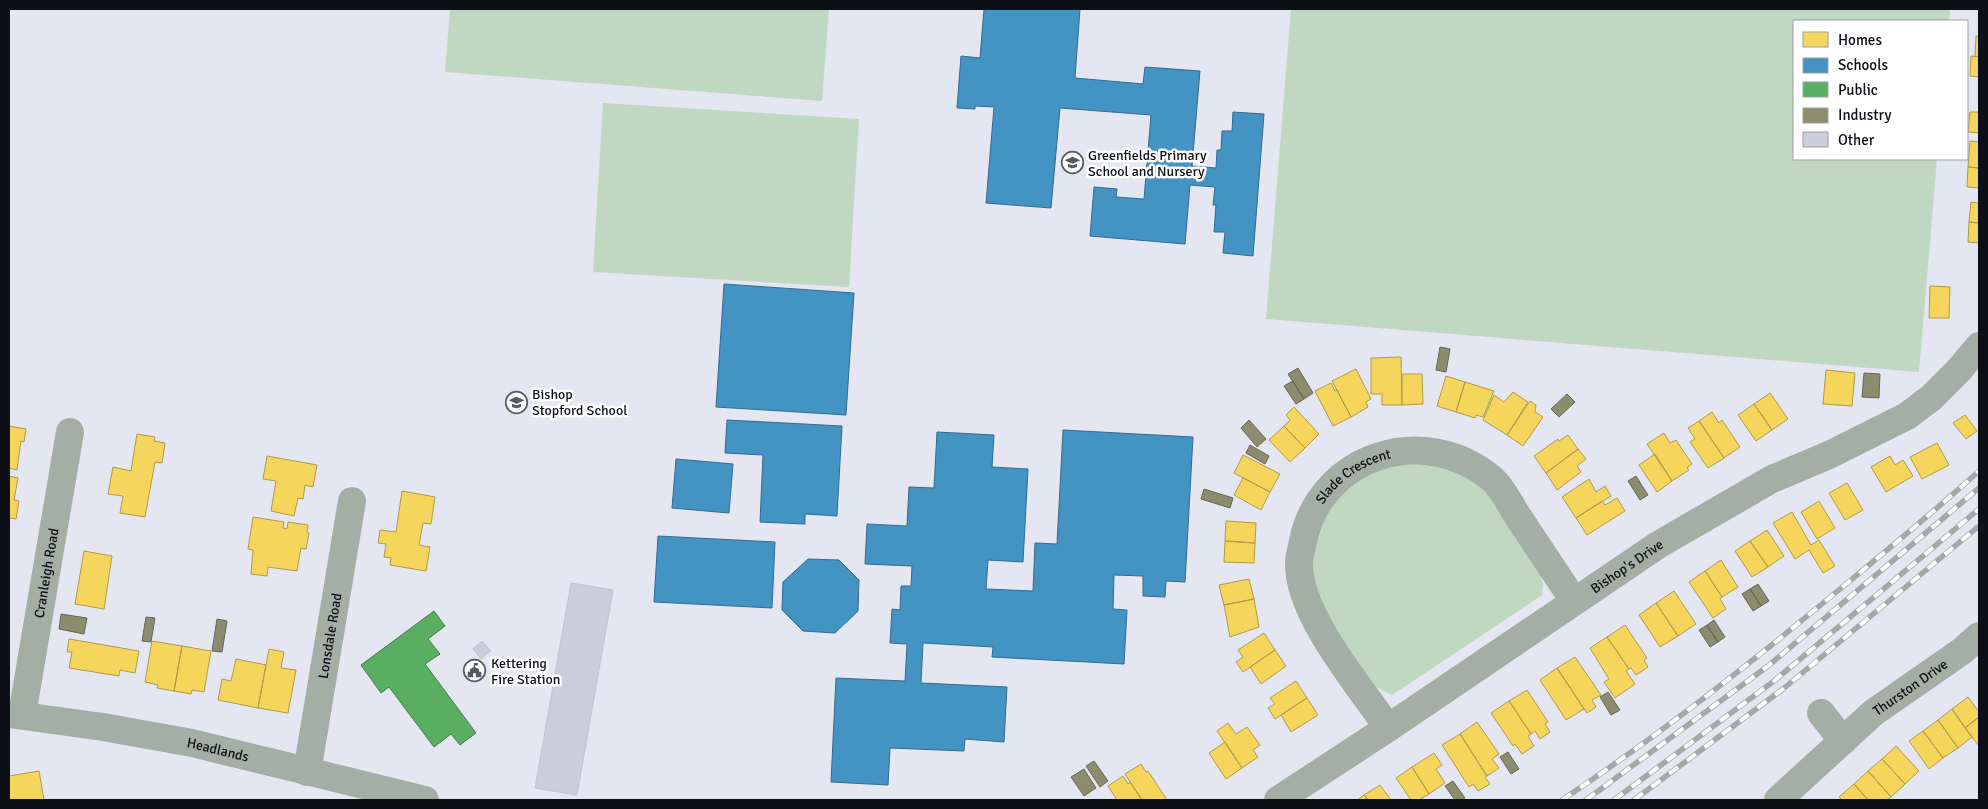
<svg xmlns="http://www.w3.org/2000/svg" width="1988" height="809" font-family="Signika,sans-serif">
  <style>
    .green { fill: #c0d7c2 }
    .homes { fill: #f6d55c; stroke: #b09a47 }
    .schools { fill: #4393c3; stroke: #336b8f }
    .public { fill: #5aae61; stroke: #437e4a }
    .industry { fill: #8c8c6e; stroke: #666654 }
    .building { fill: #cacddb; stroke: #c1c3cd }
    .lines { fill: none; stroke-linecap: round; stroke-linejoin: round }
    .street { stroke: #a3aea5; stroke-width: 28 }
    .rail-casing { stroke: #a3a9aa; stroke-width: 5.5 }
    .rail { stroke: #fff; stroke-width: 4; stroke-dasharray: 11; stroke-linecap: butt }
    .labels { text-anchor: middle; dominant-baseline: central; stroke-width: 5; stroke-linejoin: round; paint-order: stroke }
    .poi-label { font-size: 14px; fill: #0d0f16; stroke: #fff; text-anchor: start }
    .street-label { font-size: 14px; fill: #0d0f16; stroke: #fff }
  </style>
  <rect width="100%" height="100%" fill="#e4e6f2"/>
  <!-- green -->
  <path class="green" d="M450 9H829L822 101 445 72Z
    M1291 9H1950L1949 21H1794V159H1937L1919 372 1266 319Z
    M603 103 859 119 849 287 593 272Z
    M1419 461 1462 473 1490 494 1541 574 1543 584 1542 595 1392 695 1372 685 1328 621 1312 573 1315 532 1337 495 1382 466Z"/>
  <!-- homes -->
  <path class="homes" d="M1976 36H1979V57L1975 56Z
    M1971 56 1979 57V77L1970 76Z
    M1970 112H1979V133L1968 132Z
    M1970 141 1979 142V168L1968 167Z
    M1968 167 1979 168V188L1967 187Z
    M1971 202 1979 203V223L1969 222Z
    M1969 222 1979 223V243L1968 242Z
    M1930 286 1950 287 1949 318H1929Z
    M1401 357 1402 405H1382V394H1371V358Z
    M1356 369 1371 399 1366 402 1368 407 1351 417 1332 381Z
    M1826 370 1855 373 1852 406 1823 404Z
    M1402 374H1422L1423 404 1402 405Z
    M1446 376 1465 382 1456 412 1437 406Z
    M1465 382 1494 391 1483 417 1476 415 1475 418 1456 412Z
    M1331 383 1335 391 1337 390 1351 417 1333 426 1315 391Z
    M1513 392 1528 402 1507 435 1483 420 1494 395 1504 402Z
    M1770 393 1788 419 1772 430 1754 404Z
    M1530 401 1536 405 1535 412 1543 417 1523 446 1507 435Z
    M1754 404 1772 430 1756 441 1738 415Z
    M1294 407 1319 434 1305 448 1284 426 1290 420 1286 415Z
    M1712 412 1719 423 1722 420 1740 447 1724 458 1699 421Z
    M1965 415 1977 431 1966 439 1953 423Z
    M1699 421 1724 458 1708 468 1690 442 1695 439 1688 428Z
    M9 426 26 429 24 442 21 441 17 470 9 468Z
    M1284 426 1305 448 1290 462 1269 440Z
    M1664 433 1670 443 1676 440 1692 464 1687 468 1689 470 1672 481 1647 444Z
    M137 434 155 437 154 441 165 443 162 463 155 462 145 517 120 513 123 496 108 494 113 467 131 471Z
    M1568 435 1578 449 1546 473 1534 456 1558 439 1559 441Z
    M1937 443 1949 465 1922 479 1910 457Z
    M1578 449 1586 459 1577 466 1581 472 1557 490 1546 473Z
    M1655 454 1672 481 1657 492 1639 465Z
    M1243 455 1280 474 1270 492 1234 473Z
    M267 456 317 465 313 487 305 485 303 499 298 498 294 516 271 511 276 481 263 479Z
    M1890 456 1895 465 1903 460 1913 476 1886 492 1871 467Z
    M9 476 18 478 14 500 19 501 16 519 9 518Z
    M1243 478 1270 492 1261 510 1234 495Z
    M1589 479 1596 492 1605 486 1611 496 1576 518 1562 497Z
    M1847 483 1863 510 1845 520 1829 493Z
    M402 491 435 497 431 524 423 523 419 545 430 547 426 571 390 565 391 558 384 557 386 544 378 543 380 530 396 532Z
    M1617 498 1625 511 1587 535 1576 518 1602 501 1605 505Z
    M1819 501 1835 528 1817 539 1801 512Z
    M1792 512 1811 545 1819 540 1835 566 1823 573 1809 550 1795 559 1773 523Z
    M253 517 284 522 283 528 287 529 288 522 308 525 307 532 309 533 306 549 301 548 297 571 268 567 267 576 251 574 253 550 248 549Z
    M1226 521 1256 523 1255 543 1225 541Z
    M1767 530 1784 556 1768 567 1750 541Z
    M1225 541 1255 543 1254 563 1224 562Z
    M1750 541 1768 567 1752 577 1735 551Z
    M84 551 112 556 104 609 75 604Z
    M1721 560 1738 587 1722 597 1705 571Z
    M1705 571 1722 597 1720 599 1726 609 1713 618 1689 582Z
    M1249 579 1254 599 1224 605 1219 585Z
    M1674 591 1696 624 1678 636 1656 603Z
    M1254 599 1259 627 1230 637 1224 605Z
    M1656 603 1678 636 1660 647 1639 615Z
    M1625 625 1647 658 1644 660 1648 667 1636 675 1631 668 1629 669 1607 637Z
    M1264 633 1275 650 1243 672 1236 662 1243 657 1238 650Z
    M1607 637 1629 669 1626 671 1635 684 1615 698 1604 682 1609 679 1590 648Z
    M69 639 139 651 135 673 120 670 119 676 69 668 72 652H67Z
    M152 641 182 646 174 691 157 688 158 685 145 682Z
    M182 646 211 651 204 692 192 690 191 694 174 691Z
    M269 649 284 652 281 668 296 670 288 713 258 708Z
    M1275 650 1286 666 1261 684 1250 667Z
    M1575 657 1601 695 1592 700 1596 707 1587 713 1557 668Z
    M236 659 266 665 258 708 218 700 222 679 231 681Z
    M1557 668 1584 709 1566 720 1540 680Z
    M1296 681 1307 698 1275 719 1268 708 1275 704 1270 698Z
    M1527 690 1548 722 1545 724 1550 732 1540 739 1535 731 1531 734 1509 701Z
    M1968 697 1979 712V717L1965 728 1952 709Z
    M1307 698 1318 715 1291 732 1281 715Z
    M1509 701 1531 734 1528 736 1534 746 1522 754 1515 744 1513 746 1491 713Z
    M1952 709 1972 737 1958 748 1938 720Z
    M1979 717V746L1965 728Z
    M1938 720 1958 748 1943 758 1923 731Z
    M1477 722 1499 754 1492 759 1499 768 1487 776 1460 734Z
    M1228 723 1236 734 1247 727 1260 745 1253 750 1258 757 1242 768 1217 731Z
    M1923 731 1943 758 1929 769 1909 741Z
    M1460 734 1487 776 1485 777 1490 784 1478 791 1473 784 1469 787 1442 745Z
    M1225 742 1242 768 1226 779 1209 753Z
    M1896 746 1919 771 1905 784 1882 759Z
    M1434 753 1442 765 1436 769 1445 783 1429 794 1412 767Z
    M1882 759 1905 784 1891 797 1868 771Z
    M1141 764 1146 772 1148 771 1167 800H1142L1125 774Z
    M1412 767 1429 794 1419 800H1411L1396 778Z
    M39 771 44 800H9V776Z
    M1868 771 1891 797 1887 800H1868L1854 784Z
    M1123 776 1128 784 1130 782 1142 800H1117L1108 786Z
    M1854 784 1868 800H1842L1839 797Z
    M1380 785 1391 800H1368L1364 795Z
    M1364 795 1368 800H1357Z"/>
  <!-- schools -->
  <path class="schools" d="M984 9H1080L1075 78 1143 84 1145 67 1200 71 1192 166 1216 168 1217 150H1221L1222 131H1232L1233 112 1264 114 1253 256 1223 253 1225 232H1214L1216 205H1213L1215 187 1190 185 1185 244 1090 236 1094 187 1117 189 1116 197 1144 199 1151 115 1060 108 1051 208 986 203 994 107 975 106V109L957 108 961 56 980 58Z
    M724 284 854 293 846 415 716 407Z
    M727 420 842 426 837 516 805 514V524L760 522 763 455 725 453Z
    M1063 430 1193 437 1185 582 1166 581 1165 597 1143 596V576L1114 575 1113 609 1127 610 1124 664 992 657 993 647 923 643 921 683 1007 687 1004 742 965 739 964 751 890 748 888 785 831 782 836 678 905 681 907 644 890 643 892 609 900 610 901 586H911L912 566 865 564 867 524 907 526 909 487 934 488 937 432 994 435 992 467 1028 469 1023 562 988 560 986 589 1033 591 1035 543 1057 544Z
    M676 459 733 464 729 513 672 508Z
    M658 536 775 542 772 608 654 602Z
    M808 559 839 560 859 580 858 611 835 633 803 631 782 610 783 582Z"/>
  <!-- public -->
  <path class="public" d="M434 611 445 626 428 639 440 654 425 664 476 733 460 745 451 734 434 747 389 687 381 693 361 665Z"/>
  <!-- industry -->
  <path class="industry" d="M1440 347 1450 349 1446 372 1436 370Z
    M1298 368 1313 393 1304 399 1288 374Z
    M1864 373 1880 374 1879 398 1862 397Z
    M1293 381 1304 399 1296 404 1284 386Z
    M1567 394 1575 402 1559 417 1551 409Z
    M1249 420 1266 439 1257 447 1241 428Z
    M1250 445 1269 456 1265 464 1246 453Z
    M1636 476 1648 495 1640 500 1628 481Z
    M1204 489 1233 498 1230 508 1201 499Z
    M1758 584 1769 601 1761 606 1750 589Z
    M1750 589 1761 606 1753 611 1742 594Z
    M61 614 87 618 84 634 59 629Z
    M146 617 155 618 151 642 142 641Z
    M217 619 227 621 222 652 212 651Z
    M1714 620 1725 637 1718 642 1707 625Z
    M1707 625 1718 642 1710 647 1699 630Z
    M1608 692 1620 710 1611 715 1600 697Z
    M1508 752 1519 769 1511 774 1500 757Z
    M1094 761 1108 781 1100 787 1086 766Z
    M1084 769 1096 788 1084 796 1071 777Z
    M1453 781 1465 798 1461 800H1455L1445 786Z"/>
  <!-- building -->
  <path class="building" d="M571 583 613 590 577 795 535 788Z
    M482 641 491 651 481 659 473 649Z"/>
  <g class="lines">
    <!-- street -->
    <g class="street">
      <path d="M1821 713 1843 741"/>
      <path id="s1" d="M9 714 103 727 192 743 425 800"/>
      <path id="s2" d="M22 715 70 432"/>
      <path id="s3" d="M1388 728C1360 686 1298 615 1299 563 1299 556 1302 548 1303 541 1321 454 1425 423 1491 478 1502 487 1510 504 1517 515 1536 544 1555 572 1574 601"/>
      <path id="s4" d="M307 772 352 501"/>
      <path id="s5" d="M1278 800 1388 728 1658 545 1772 479 1829 455 1907 416 1931 398 1959 370 1979 346"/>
      <path id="s6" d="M1778 800 1873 713 1962 651 1979 636"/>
    </g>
    <defs>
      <path id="rail" d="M1562 800C1661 734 1755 660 1846 584 1891 547 1936 510 1979 471
        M1586 800 1768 666 1979 488
        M1614 800 1774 681 1979 509
        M1634 800 1783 689 1979 526"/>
    </defs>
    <!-- rail casing -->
    <use href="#rail" class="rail-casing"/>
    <!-- rail -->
    <use href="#rail" class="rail"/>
  </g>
  <!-- icons -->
  <defs>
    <symbol id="school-ring" viewBox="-11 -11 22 22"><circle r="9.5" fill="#fff" stroke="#585a63" stroke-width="1.5"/><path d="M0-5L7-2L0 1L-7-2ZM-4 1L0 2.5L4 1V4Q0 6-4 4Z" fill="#585a63"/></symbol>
    <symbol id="civic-ring" viewBox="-11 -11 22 22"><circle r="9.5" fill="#fff" stroke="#585a63" stroke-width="1.5"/><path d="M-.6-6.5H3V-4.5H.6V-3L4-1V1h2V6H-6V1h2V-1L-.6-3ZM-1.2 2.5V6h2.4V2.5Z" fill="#585a63"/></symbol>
  </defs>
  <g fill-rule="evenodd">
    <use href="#school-ring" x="1060" y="150" width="25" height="25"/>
    <use href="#school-ring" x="504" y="390" width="25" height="25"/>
    <use href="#civic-ring" x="462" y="658" width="25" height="25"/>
  </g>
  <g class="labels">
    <!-- poi labels -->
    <g class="poi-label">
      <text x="1088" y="155">Greenfields Primary<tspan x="1088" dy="16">School and Nursery</tspan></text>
      <text x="532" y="394">Bishop<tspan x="532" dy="16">Stopford School</tspan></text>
      <text x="491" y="663">Kettering<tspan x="491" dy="16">Fire Station</tspan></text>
    </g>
    <!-- street labels -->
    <g class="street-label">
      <text stroke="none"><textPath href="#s3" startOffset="299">Slade Crescent</textPath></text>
      <text stroke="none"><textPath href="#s5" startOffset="420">Bishop's Drive</textPath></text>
      <text stroke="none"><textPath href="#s2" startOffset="144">Cranleigh Road</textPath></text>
      <text stroke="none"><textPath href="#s4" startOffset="138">Lonsdale Road</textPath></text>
      <text stroke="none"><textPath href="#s6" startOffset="174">Thurston Drive</textPath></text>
      <text stroke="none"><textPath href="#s1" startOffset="212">Headlands</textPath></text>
    </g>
  </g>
  <!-- border -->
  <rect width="1988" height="809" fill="none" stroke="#0d0f16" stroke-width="20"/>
  <!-- legend -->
  <rect x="1793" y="20" width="175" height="140" fill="#ffffff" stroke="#9e9fa2"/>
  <rect x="1803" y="32" width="25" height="15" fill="#f6d55c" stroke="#9e9fa2"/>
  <text x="1838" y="45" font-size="15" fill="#0d0f16">Homes</text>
  <rect x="1803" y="58" width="25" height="15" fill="#4393c3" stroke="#9e9fa2"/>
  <text x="1838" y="70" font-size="15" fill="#0d0f16">Schools</text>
  <rect x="1803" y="82" width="25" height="15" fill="#5aae61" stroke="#9e9fa2"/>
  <text x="1838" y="95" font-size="15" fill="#0d0f16">Public</text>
  <rect x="1803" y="108" width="25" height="15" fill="#8c8c6e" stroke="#9e9fa2"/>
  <text x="1838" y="120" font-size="15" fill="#0d0f16">Industry</text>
  <rect x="1803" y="132" width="25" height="15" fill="#cacddb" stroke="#9e9fa2"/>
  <text x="1838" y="145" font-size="15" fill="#0d0f16">Other</text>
</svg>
